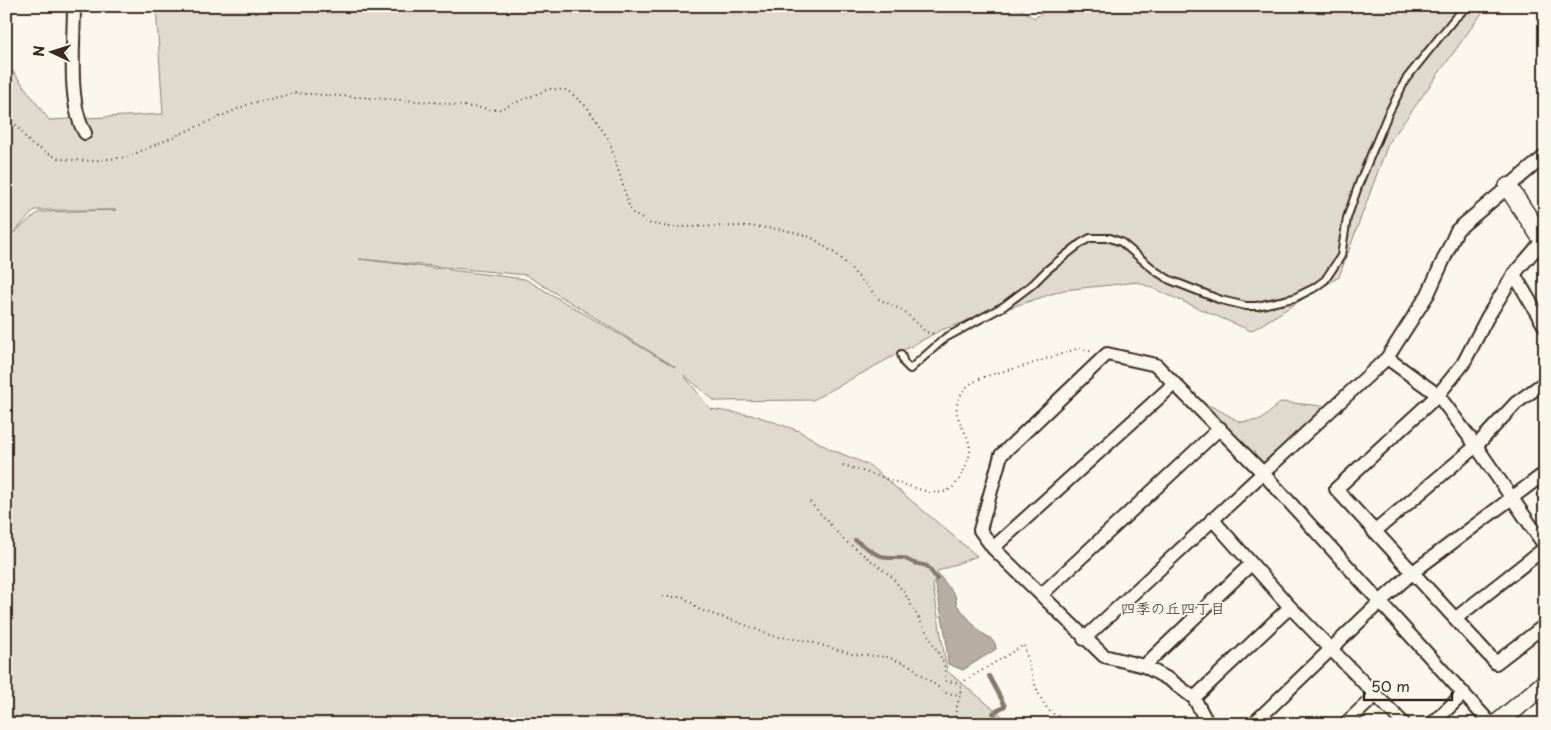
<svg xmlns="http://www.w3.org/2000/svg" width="1551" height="730" font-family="'Playpen Sans','Klee One',sans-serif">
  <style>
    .green { fill: #dfd9ce; stroke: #8d8276; fill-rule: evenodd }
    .water { fill: #b6aea2; stroke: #85796d }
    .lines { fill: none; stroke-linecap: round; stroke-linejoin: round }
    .stream { stroke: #85796d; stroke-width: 4 }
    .lane-casing { stroke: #3b2a1e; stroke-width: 10 }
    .street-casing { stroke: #3b2a1e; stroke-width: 16 }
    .secondary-casing { stroke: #3b2a1e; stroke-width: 21 }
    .path { stroke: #3b2a1e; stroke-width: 2; stroke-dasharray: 1 4; stroke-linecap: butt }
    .lane { stroke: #fbf7ec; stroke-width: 6 }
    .street { stroke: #fbf7ec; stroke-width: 12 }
    .secondary { stroke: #fbf7ec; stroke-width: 18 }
    .labels { text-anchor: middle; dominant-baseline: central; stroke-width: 4; stroke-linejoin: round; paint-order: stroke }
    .neighbourhood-label { font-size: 15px; fill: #3b2a1e; stroke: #fbf7ec }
  </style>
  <rect width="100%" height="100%" fill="#fbf7ec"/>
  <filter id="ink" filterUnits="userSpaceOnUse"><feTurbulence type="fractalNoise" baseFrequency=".02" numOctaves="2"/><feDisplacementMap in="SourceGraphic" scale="10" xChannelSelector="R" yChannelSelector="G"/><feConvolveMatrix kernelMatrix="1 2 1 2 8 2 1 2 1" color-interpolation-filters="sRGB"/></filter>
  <g filter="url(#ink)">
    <!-- green -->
    <path class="green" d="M156 6H1016L1034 18 1055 6H1487L1388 144 1339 277 1251 331 1138 282 1064 290 941 330 813 400 715 401 684 375 710 409 757 416 799 431 830 449 869 465 977 556 938 571 933 586 947 671 1012 724H6V62L49 120 163 114ZM35 210H116L39 212 12 234ZM359 259 526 275 675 367 525 279Z
      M1196 400 1217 409 1240 422 1261 420 1281 402 1324 406 1261 466Z"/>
    <!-- water -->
    <path class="water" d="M939 575 955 595 957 605 980 632 990 638 995 643 996 649 963 670 948 664 946 638 934 576Z"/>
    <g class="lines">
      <!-- stream -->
      <path class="stream" d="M855 540 876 554 887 558H903L914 563 927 566 937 579
        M989 676 1005 706 993 713 996 717 1002 719 1008 724"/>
      <defs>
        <path id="lane" d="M901 354 904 363 910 369 945 338 1004 306 1033 284 1047 270 1081 243 1090 238H1110L1121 242 1157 272 1170 280 1221 300 1246 306H1257L1294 298 1314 288 1325 280 1341 256 1347 218 1360 181 1388 114 1406 79 1454 19 1468 6"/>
        <path id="street" d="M74 6C74 42 67 103 85 133
          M1545 238 1514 274 1487 318 1463 364 1438 395 1336 489 1496 663 1545 625
          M1514 274 1545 327
          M1387 358 1438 395 1476 446 1545 546
          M1212 519 1290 607 1404 724
          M1374 532 1476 446 1516 403 1545 382
          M993 548 1174 384
          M1042 594 1220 428
          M1456 618 1545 548
          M1084 639 1387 358 1428 294 1457 230 1545 156
          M1144 666 1251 564
          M1194 698 1290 607
          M1208 724 1194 698 1170 680 1144 666 1104 656 993 548 980 530 1001 455 1107 354 1156 365 1262 472 1491 724
          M1253 724 1381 601 1413 572 1545 473
          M1345 724 1375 696
          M1432 724 1464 693"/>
        <path id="secondary" d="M1508 187 1545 243
          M1497 724 1545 683"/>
      </defs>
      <!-- lane casing -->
      <use href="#lane" class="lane-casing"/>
      <!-- street casing -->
      <use href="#street" class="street-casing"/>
      <!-- secondary casing -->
      <use href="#secondary" class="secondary-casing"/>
      <!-- path -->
      <path class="path" d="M6 113 31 144 59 159 90 161 127 157 249 104 295 93 432 102 498 110 549 89 567 90 587 107 609 140 631 212 648 223 669 227 749 226 785 230 811 237 840 257 879 299 904 311 926 332 935 334
        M843 465 928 492C950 495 956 487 965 468 967 462 970 456 970 450 969 427 944 415 965 389 976 375 1011 370 1028 365 1045 359 1062 354 1079 348L1093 352
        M810 502 843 539 891 576 905 594 944 663 946 681 961 683 1024 645C1029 664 1036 700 1052 713 1060 719 1076 721 1086 724
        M663 597H684L700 610 740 623 773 636 808 641 852 654 887 657 909 665 946 693 960 695
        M949 724 953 722 960 695 961 683"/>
      <!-- lane -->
      <use href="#lane" class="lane"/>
      <!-- street -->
      <use href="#street" class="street"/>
      <!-- secondary -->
      <use href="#secondary" class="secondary"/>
    </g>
  </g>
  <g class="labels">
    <!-- neighbourhood labels -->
    <g class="neighbourhood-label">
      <text x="1173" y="607">四季の丘四丁目</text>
    </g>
  </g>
  <!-- margin -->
  <rect width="1551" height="730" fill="none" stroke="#fbf7ec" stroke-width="25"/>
  <rect x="12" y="12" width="1526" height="705" fill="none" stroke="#3b2a1e" stroke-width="2" filter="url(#ink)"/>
  <!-- north arrow -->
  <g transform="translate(52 52) rotate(274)" stroke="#fbf7ec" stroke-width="4" paint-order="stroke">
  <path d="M0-4L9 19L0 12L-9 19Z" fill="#3b2a1e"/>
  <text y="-8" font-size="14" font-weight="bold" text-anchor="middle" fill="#3b2a1e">N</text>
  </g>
  <!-- scale -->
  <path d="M1364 692v8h88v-8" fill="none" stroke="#3b2a1e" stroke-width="2.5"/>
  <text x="1371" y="692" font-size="15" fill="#3b2a1e" stroke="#fbf7ec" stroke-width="4" paint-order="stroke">50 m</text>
</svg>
